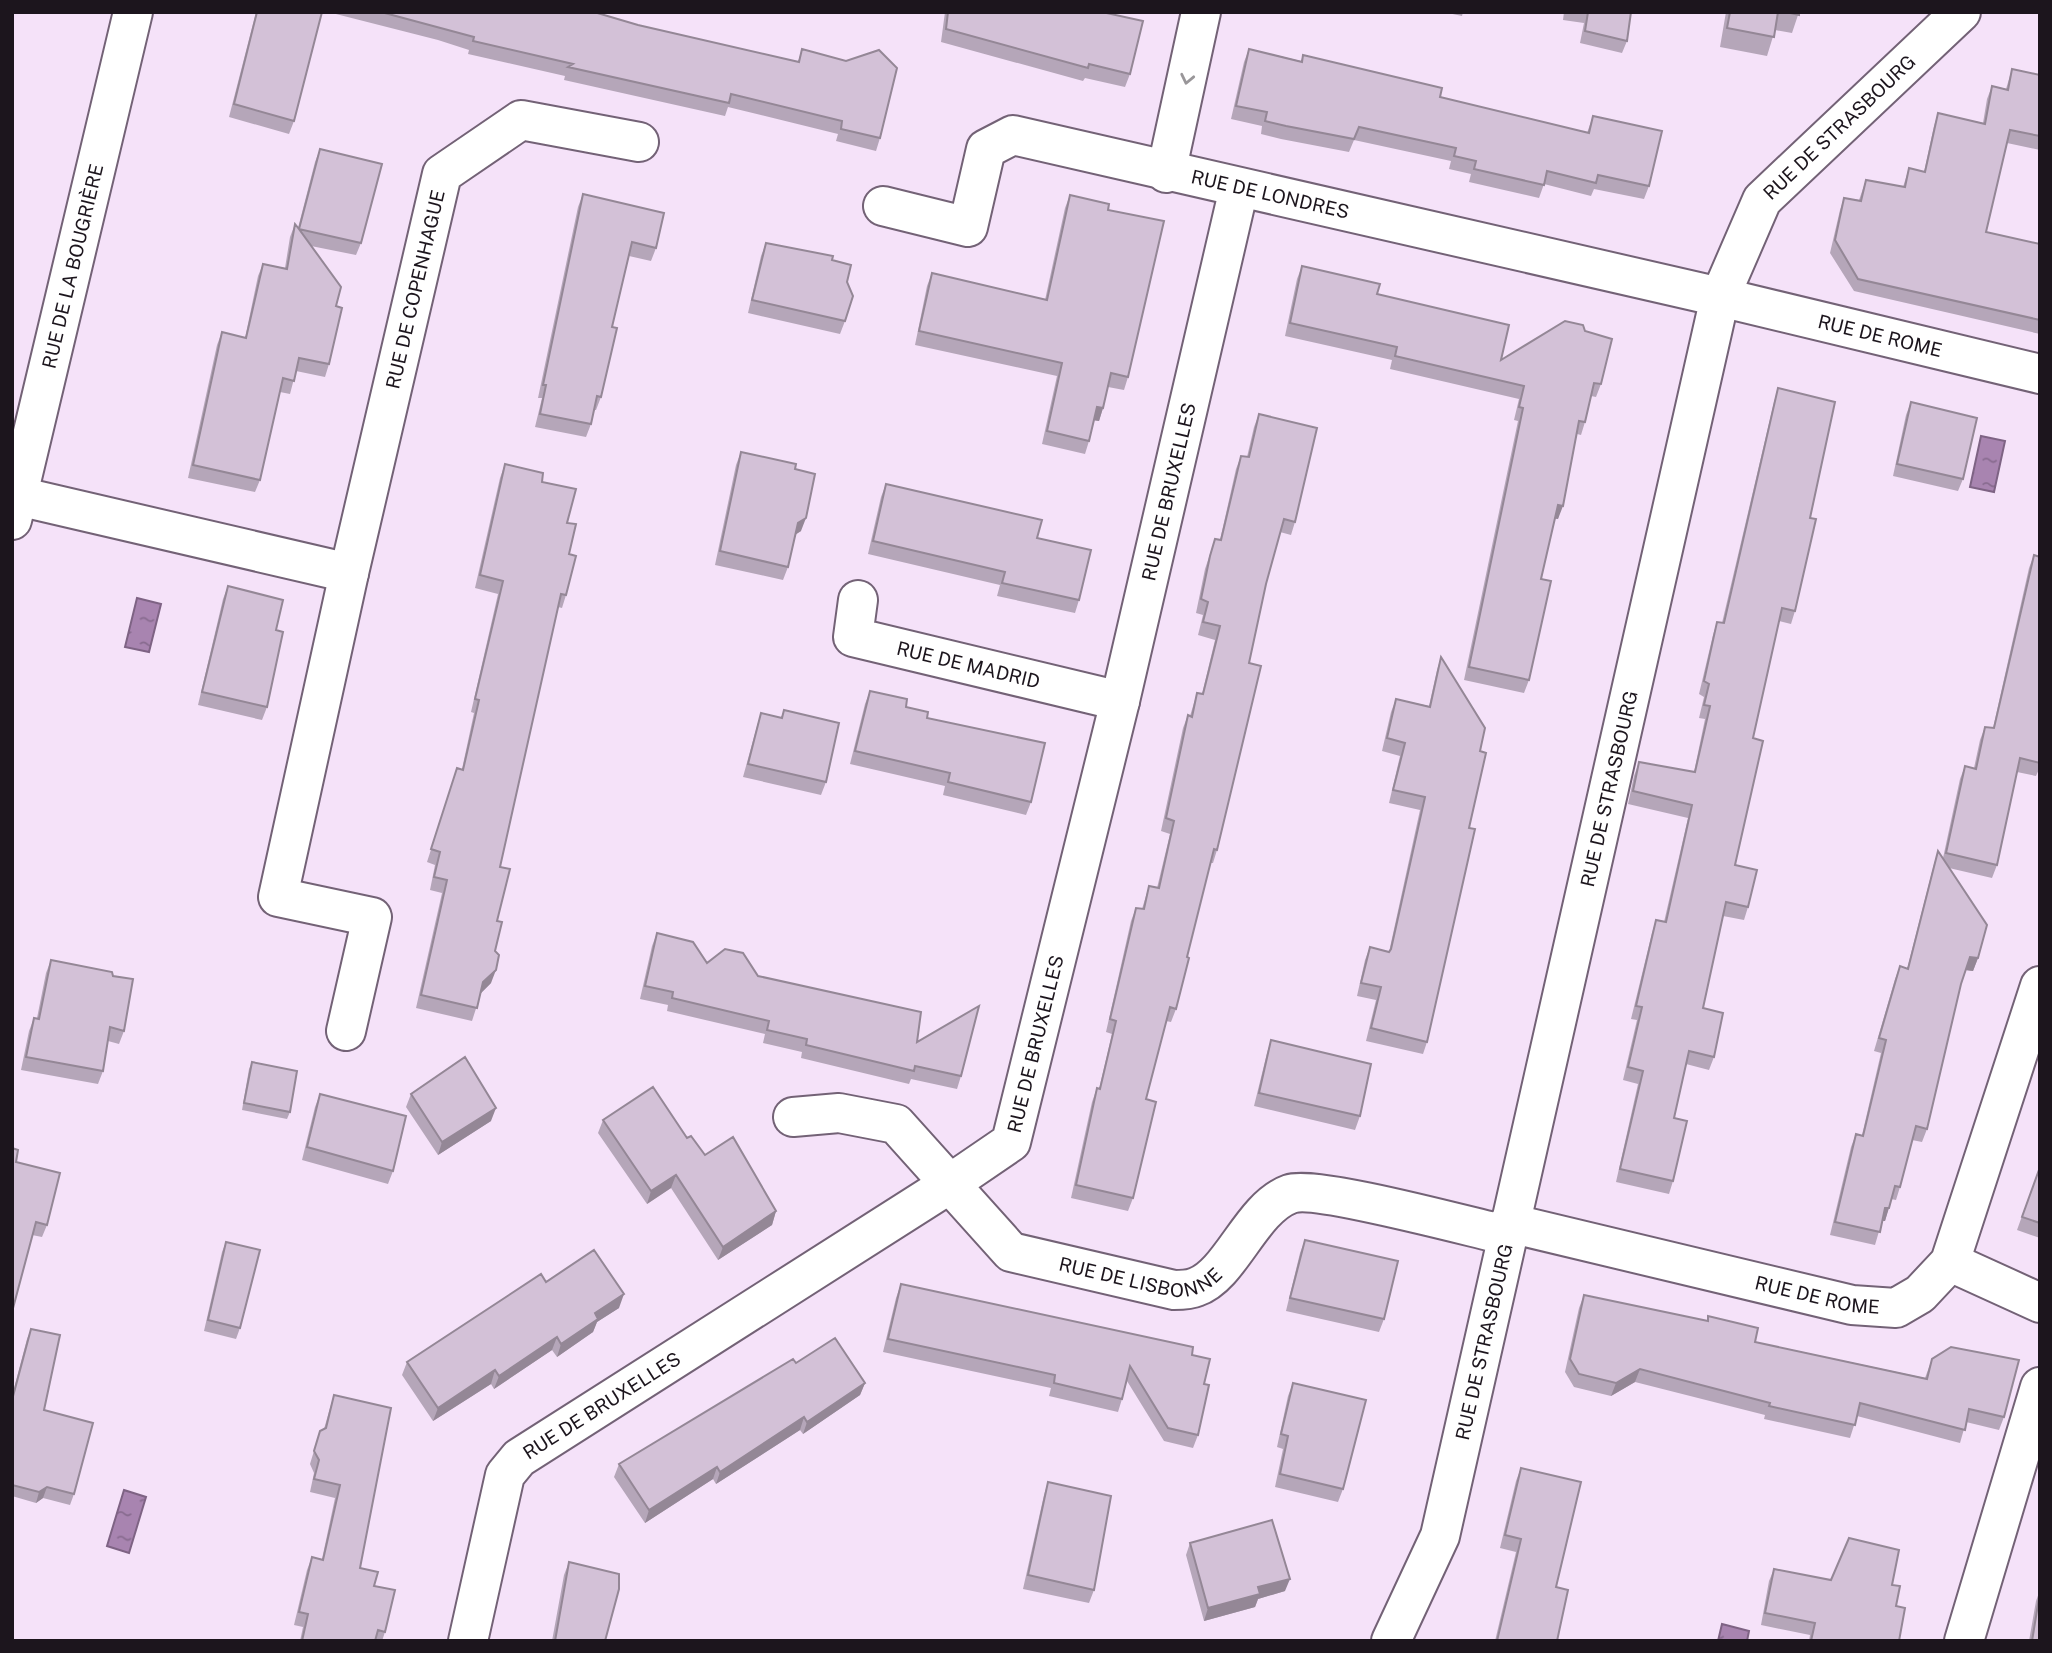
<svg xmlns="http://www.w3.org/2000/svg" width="2052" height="1653" font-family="'Public Sans',sans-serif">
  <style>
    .water { fill: url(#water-ripples); stroke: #7e6384; stroke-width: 2 }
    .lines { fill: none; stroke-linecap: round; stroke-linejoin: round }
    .minor-casing { stroke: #736276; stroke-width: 42 }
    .minor { stroke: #fff; stroke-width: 38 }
    .wall { fill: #b5a6b9 }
    .shaded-wall { fill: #948796 }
    .building { fill: #d3c1d7; stroke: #948796; stroke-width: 2 }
    .oneway { stroke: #999699 }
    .labels { text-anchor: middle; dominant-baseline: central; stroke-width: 7; stroke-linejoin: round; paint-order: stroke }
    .street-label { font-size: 19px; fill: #1c151d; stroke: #fcf4fd }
  </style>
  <defs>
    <pattern id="water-ripples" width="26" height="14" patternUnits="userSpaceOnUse" patternTransform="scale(1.75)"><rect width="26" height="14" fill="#a884b0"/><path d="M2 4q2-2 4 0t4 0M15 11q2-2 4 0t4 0" fill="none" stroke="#886b8f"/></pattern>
  </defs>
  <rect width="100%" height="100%" fill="#f5e2f9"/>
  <!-- water -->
  <path class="water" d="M1981 436 2005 441 1994 492 1970 487Z
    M137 598 161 604 149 652 125 647Z
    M124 1490 146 1497 129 1553 107 1546Z
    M1722 1624 1749 1631 1747 1641H1718Z"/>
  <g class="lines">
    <defs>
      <g id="minor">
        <path d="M1166 173 1201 12"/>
        <path id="s1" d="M883 206 968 227 986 149 1013 135 1720 297 2040 374"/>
        <path d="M18 496 349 573"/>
        <path id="s2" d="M12 520 133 12"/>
        <path id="s3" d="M858 600 853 637 1120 701"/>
        <path id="s4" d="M346 1031 372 917 278 897 349 573 442 174 521 120 639 142"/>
        <path id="s5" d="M793 1117 839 1113 896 1124 1011 1252 1174 1290C1181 1290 1189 1290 1196 1287 1231 1275 1251 1208 1290 1194 1316 1185 1470 1227 1506 1235"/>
        <path id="s6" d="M1509 1223 1852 1305 1896 1308 1920 1294 1950 1262 2040 986"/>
        <path d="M1950 1262 2040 1303"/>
        <path id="s7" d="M468 1641 505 1475 519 1458 948 1185 1011 1142 1120 701 1239 188"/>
        <path id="s8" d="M1391 1641 1440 1536 1720 297 1762 200 1961 12"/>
        <path d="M1964 1641 2040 1387"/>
      </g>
    </defs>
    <!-- minor casing -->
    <use href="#minor" class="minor-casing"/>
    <!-- minor -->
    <use href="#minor" class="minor"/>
  </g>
  <!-- wall -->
  <path class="wall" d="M256 12H322L294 121 289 134 229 117Z
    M328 12H594L638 25 798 62 802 49 880 138 876 151 836 141 838 134 728 107 725 116 564 80 565 76 468 54 469 50 438 40Z
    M945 12H1102L1130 74 1125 87 1085 78 1083 81 941 42Z
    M1443 12H1463L1462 16Z
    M1564 12H1631L1627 41 1622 53 1580 43 1584 23 1563 20Z
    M1726 12H1799L1792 33 1775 30 1767 56 1720 47Z
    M1249 49 1301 61 1303 55 1440 97 1587 133 1593 116 1649 186 1644 199 1594 189 1591 196 1544 184 1539 198 1469 182 1471 174 1449 169 1451 161 1354 140 1349 152 1281 139 1261 134 1262 126 1231 119 1244 62Z
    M2012 69 2040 75V150L2007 143 1986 232 2040 244V334L1854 291 1830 253 1840 210 1844 198 1859 200 1866 180 1903 187 1909 168 1924 172 1934 126 1938 113 1983 123 1987 99 1992 86 2006 89Z
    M320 149 361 243 356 255 311 246 336 306 329 364 325 377 296 371 290 394 280 392 260 480 255 492 188 478 217 345 222 332 245 338 258 276 263 264 285 268 290 237 295 224 298 228 315 162Z
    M583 194 656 248 651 261 629 256 612 327 601 397 596 410H594L591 424 586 437 535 427 542 398H538L578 207Z
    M1070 195 1108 210 1128 377 1124 390 1108 387 1103 408 1099 421 1094 420 1089 441 1085 454 1042 444 1057 376 915 345 927 286 932 273 1045 300 1065 208Z
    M766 243 832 260 847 282 845 321 840 334 748 313 761 256Z
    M1302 266 1377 294 1501 360 1601 384 1596 397 1591 396 1585 422 1581 435 1577 434 1558 519H1555L1541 579 1529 680 1524 693 1464 680 1518 421 1514 420 1519 399 1390 369 1392 360 1285 336 1297 279Z
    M1778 388 1810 518 1795 611 1791 624 1779 621 1753 738 1735 865 1748 907 1744 920 1723 916 1703 1008 1714 1057 1709 1070 1686 1064 1674 1118 1673 1181 1669 1194 1616 1182 1638 1084 1623 1080 1637 1020 1631 1019 1652 933 1656 920 1664 922 1688 818 1628 804 1634 776 1639 762 1694 772 1705 719 1699 718 1704 697 1699 694 1713 635 1717 622 1722 623 1774 402Z
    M1911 402 1963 479 1958 491 1893 476 1906 415Z
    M1259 414 1295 522 1291 535 1280 532 1266 584 1249 663 1217 850 1213 863H1210L1187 957 1176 1009 1171 1022 1166 1021 1146 1099 1133 1198 1128 1211 1071 1198 1092 1102 1097 1088 1099 1089 1112 1034 1106 1032 1131 921 1136 908 1142 909 1149 886 1157 888 1170 834 1161 831 1183 728 1188 715 1190 716 1197 693 1202 694 1215 640 1198 635 1203 615 1196 613 1205 569 1215 539 1220 540 1236 469 1241 456 1247 457 1254 427Z
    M741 452 795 469 801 531 795 535 788 567 783 580 715 565 736 465Z
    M505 464 542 482 567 523 569 554 566 595 562 608 558 607 500 867 497 921 491 983 481 993 472 1021 416 1008 442 893 430 890 435 865 427 862 457 768 462 769 474 713 471 712 498 594 475 588 500 478Z
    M886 484 1037 538 1079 600 1075 613 997 596 1000 585 868 554 881 497Z
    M2034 555 2040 557V767L2036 776 2017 772 1997 865 1992 878 1949 868 1978 958 1973 971 1966 970 1961 984 1927 1129 1922 1142 1912 1140 1900 1187 1896 1200 1891 1199 1885 1221H1882L1875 1245 1830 1235 1851 1147 1856 1134 1862 1135 1881 1053 1874 1051 1895 979 1900 966 1907 969 1934 864 1938 851 1943 858 1960 779 1965 766 1974 768 1980 740 1985 727 1993 728 2029 568Z
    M228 586 276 630 267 707 262 720 198 705 223 599Z
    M1441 657 1480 751 1469 828 1427 1042 1423 1054 1366 1041 1376 1000 1357 996 1365 960 1370 947 1389 952 1420 810 1389 803 1400 756 1382 751 1391 712 1396 699 1429 706 1437 670Z
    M870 691 906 707 927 718 1031 802 1026 815 943 795 945 786 850 764 865 704Z
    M784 710 826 782 821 795 743 777 757 726 761 713 781 718Z
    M657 933 707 963 758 976 917 1042 961 1076 957 1089 911 1079 909 1084 801 1058 802 1052 763 1043 765 1034 667 1011 668 1005 640 999 652 946Z
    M51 960 124 1031 119 1044 108 1041 103 1071 98 1084 21 1070 29 1031 34 1018H37L46 973Z
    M1271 1040 1360 1116 1355 1130 1254 1106 1267 1053Z
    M252 1062 290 1112 287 1119 242 1110 249 1069Z
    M320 1094 393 1171 388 1184 302 1160 315 1107Z
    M411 1094 491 1121 438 1155 406 1107Z
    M603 1120 687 1138 705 1155 776 1211 772 1225 718 1260 671 1188 647 1204 598 1133Z
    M16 1162 47 1225 42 1237 32 1235Z
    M2040 1166V1238L2017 1230Z
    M1305 1240 1384 1319 1379 1332 1286 1311 1300 1253Z
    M226 1242 240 1328 236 1339 204 1331 222 1252Z
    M546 1282 619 1308 597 1322 593 1332 557 1357 552 1350 494 1389 491 1384 433 1421 402 1375 407 1362Z
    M901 1284 1192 1355 1204 1384 1198 1435 1193 1448 1164 1441 1127 1381 1122 1399 1118 1412 1049 1396 1051 1388 883 1352 896 1298Z
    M1584 1295 1707 1321 1708 1316 1755 1342 1925 1378 1932 1359 2004 1417 1999 1430 1966 1422 1960 1443 1857 1416 1850 1438 1764 1419 1765 1415 1635 1382 1611 1396 1574 1387 1565 1372 1579 1308Z
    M31 1329 44 1410 74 1494 70 1505 43 1498 36 1503 12 1496V1396L27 1339Z
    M796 1363 865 1383 860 1395 803 1434 800 1430 716 1484 713 1479 645 1523 614 1477 619 1464Z
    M1293 1383 1343 1489 1338 1502 1275 1487 1283 1449 1277 1447 1288 1396Z
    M334 1395 360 1568 374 1586 385 1632 382 1641H300L303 1627 294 1625 307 1570 312 1557 322 1559 335 1498 310 1492 314 1473 310 1464 320 1431 324 1429 330 1408Z
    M1521 1468 1556 1587 1557 1641H1495L1516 1552 1500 1548 1516 1481Z
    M1048 1482 1094 1590 1089 1603 1023 1589 1044 1495Z
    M1190 1543 1285 1591 1258 1599 1255 1607 1204 1621 1186 1555Z
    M569 1562 605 1641H552L564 1575Z
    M1774 1569 1831 1580 1892 1585 1896 1606 1899 1641H1809L1810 1635 1761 1625 1769 1581Z
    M2040 1590V1641H2029L2036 1601Z"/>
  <!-- shaded-wall -->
  <path class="shaded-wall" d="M1097 407 1103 408 1099 421 1092 420Z
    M1558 505 1563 506 1558 519 1554 518Z
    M806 518 801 531 793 536 798 523Z
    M1970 957 1978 958 1973 971 1965 970Z
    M496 970 491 983 479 995 483 982Z
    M496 1108 491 1121 438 1155 442 1142Z
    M676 1175 671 1188 647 1204 651 1191Z
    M1885 1208H1889L1885 1221H1880Z
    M776 1211 772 1225 718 1260 723 1247Z
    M624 1294 619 1308 597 1322 593 1332 557 1357 561 1344 595 1313Z
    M557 1337 552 1350 494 1389 499 1376Z
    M1640 1369 1635 1382 1611 1396 1616 1383Z
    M495 1370 491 1384 433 1421 438 1408Z
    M865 1383 860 1395 803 1434 807 1422Z
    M804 1417 800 1430 716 1484 720 1472Z
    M717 1467 713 1479 645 1523 649 1510Z
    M47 1487 43 1498 36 1503 39 1492Z
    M1290 1579 1285 1591 1258 1599 1255 1607 1204 1621 1208 1608 1258 1587Z"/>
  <!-- building -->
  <path class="building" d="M257 12H322L294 121 234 104Z
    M381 12H594L638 25 799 62 802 49 846 61 879 50 897 68 880 138 841 129 842 121 731 94 729 103 568 67 573 64 473 41 474 37Z
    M948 12H1102L1143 21 1130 74 1089 64 1088 68 946 29Z
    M1588 12H1631L1627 41 1585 31Z
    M1730 12H1778L1774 37 1727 28Z
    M1786 12H1799V15Z
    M1249 49 1302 62 1303 55 1442 88 1440 97 1589 133 1593 116 1662 131 1649 186 1598 175 1596 183 1547 171 1544 185 1474 169 1476 161 1454 156 1456 148 1359 127 1354 139 1286 126 1265 121 1267 112 1236 106Z
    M2012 69 2040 75V136L2010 130 1986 232 2040 244V320L1858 279 1835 240 1844 198 1861 201 1866 180 1905 187 1909 168 1925 172 1938 113 1985 124 1992 86 2008 90Z
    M320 149 382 164 361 243 299 229 341 287 336 306 342 308 329 364 299 358 294 381 283 378 260 480 193 465 222 332 246 338 263 264 287 269 295 224 299 229Z
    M583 194 664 213 656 248 632 242 612 327 617 328 601 397 597 396 591 424 540 414 546 385H543Z
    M1070 195 1109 204 1108 210 1164 221 1128 377 1111 373 1103 408 1097 407 1089 441 1047 431 1062 363 919 331 932 273 1047 300Z
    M766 243 833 256 832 260 851 265 847 282 853 296 845 321 752 300Z
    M1302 266 1380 284 1377 294 1509 325 1501 360 1565 321 1583 325 1585 331 1612 339 1601 384 1594 383 1585 422 1579 421 1563 506 1558 505 1541 579 1551 581 1529 680 1469 667 1523 408 1519 407 1524 386 1395 356 1397 347 1290 323Z
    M1778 388 1835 402 1810 518 1816 519 1795 611 1782 608 1753 738 1763 741 1735 865 1757 870 1748 907 1726 902 1703 1008 1723 1013 1714 1057 1689 1051 1674 1118 1687 1121 1673 1181 1620 1169 1643 1071 1628 1067 1642 1007 1636 1006 1656 920 1666 922 1692 805 1633 791 1639 762 1695 772 1710 706 1704 705 1709 684 1704 681 1717 622 1724 623Z
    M1911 402 1977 418 1963 479 1897 464Z
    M1259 414 1317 428 1295 522 1284 519 1266 584 1249 663 1261 666 1217 850 1214 849 1187 957 1189 958 1176 1009 1170 1007 1146 1099 1156 1102 1133 1198 1076 1185 1097 1088 1100 1089 1116 1021 1110 1019 1136 908 1144 909 1149 886 1159 888 1174 821 1166 818 1188 715 1192 717 1197 693 1203 694 1220 626 1203 622 1208 602 1201 599 1210 556 1215 539 1221 540 1241 456 1249 457Z
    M741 452 796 464 795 469 815 474 806 518 798 523 788 567 720 551Z
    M505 464 543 473 542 482 576 489 567 523 576 524 569 554 576 556 566 595 561 594 500 867 510 869 497 921 502 922 495 951 499 955 496 970 483 982 477 1008 421 995 447 880 434 877 440 852 431 849 457 768 463 770 479 700 475 699 503 581 480 575Z
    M886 484 1042 520 1037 538 1091 550 1079 600 1002 583 1005 572 873 541Z
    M2034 555 2040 557V763L2020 758 1997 865 1946 853 1965 766 1976 769 1985 727 1994 728Z
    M228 586 283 600 276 630 283 632 267 707 202 692Z
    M1441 657 1485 728 1480 751 1486 753 1469 828 1475 829 1427 1042 1371 1028 1381 987 1361 983 1370 947 1389 952 1391 949 1425 797 1393 790 1405 743 1387 738 1396 699 1430 707Z
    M870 691 907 699 906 707 928 712 927 718 1045 743 1031 802 948 782 950 773 855 751Z
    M784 710 839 723 826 782 748 764 761 713 782 718Z
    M1938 851 1987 925 1978 958 1970 957 1961 984 1927 1129 1916 1126 1900 1187 1895 1186 1889 1208H1885L1880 1232 1835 1222 1856 1134 1863 1136 1886 1040 1879 1038 1900 966 1908 969Z
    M657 933 693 942 707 963 725 949 743 953 758 976 921 1012 917 1042 979 1006 961 1076 915 1066 914 1071 806 1045 807 1039 767 1030 769 1021 672 998 673 992 645 986Z
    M51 960 112 972 113 976 133 979 124 1031 110 1027 103 1071 26 1057 34 1018 39 1019Z
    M1271 1040 1371 1064 1360 1116 1259 1093Z
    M465 1057 496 1108 442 1142 411 1094Z
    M252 1062 297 1071 290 1112 244 1103Z
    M653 1087 687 1138 691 1136 705 1155 733 1137 776 1211 723 1247 676 1175 651 1191 603 1120Z
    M320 1094 406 1116 393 1171 307 1147Z
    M12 1148 18 1150 16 1162 60 1173 47 1225 36 1222 12 1312Z
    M2040 1167V1223L2022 1217Z
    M1305 1240 1398 1261 1384 1319 1290 1298Z
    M226 1242 260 1250 240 1328 208 1320Z
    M594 1250 624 1294 595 1313 598 1319 561 1344 557 1337 499 1376 495 1370 438 1408 407 1362 541 1274 546 1282Z
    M901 1284 1193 1347 1192 1355 1210 1359 1204 1384 1209 1385 1198 1435 1168 1428 1130 1366 1122 1399 1054 1383 1055 1375 888 1339Z
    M1584 1295 1708 1321V1316L1758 1328 1755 1342 1927 1379 1932 1359 1951 1347 2019 1360 2004 1417 1969 1409 1965 1430 1860 1403 1855 1425 1769 1406 1770 1403 1640 1369 1616 1383 1579 1374 1570 1359Z
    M31 1329 60 1335 44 1410 93 1423 74 1494 47 1487 39 1492 12 1485V1400Z
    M835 1338 865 1383 807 1422 804 1417 720 1472 717 1467 649 1510 619 1464 793 1359 796 1363Z
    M1293 1383 1366 1400 1343 1489 1280 1474 1288 1436 1281 1434Z
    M334 1395 391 1408 360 1568 378 1572 374 1586 395 1590 385 1632 378 1630 375 1641H302L308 1614 299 1612 312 1557 323 1560 340 1485 314 1479 319 1460 314 1451 320 1431 326 1428Z
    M1521 1468 1581 1482 1556 1587 1568 1590 1557 1641H1497L1521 1539 1505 1535Z
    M1048 1482 1111 1496 1094 1590 1028 1575Z
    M1272 1520 1290 1579 1258 1587 1260 1594 1208 1608 1190 1543Z
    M1849 1538 1899 1550 1892 1585 1900 1586 1896 1606 1905 1608 1899 1641H1811L1815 1623 1765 1613 1774 1569 1831 1580Z
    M569 1562 619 1574V1589L605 1641H555Z
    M2040 1592V1641H2032Z"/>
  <!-- one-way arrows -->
  <defs><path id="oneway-chevron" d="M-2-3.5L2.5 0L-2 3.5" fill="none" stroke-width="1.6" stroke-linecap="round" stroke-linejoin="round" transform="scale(1.75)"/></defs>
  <use class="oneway" href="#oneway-chevron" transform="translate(1187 79) rotate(102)"/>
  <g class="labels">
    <!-- street labels -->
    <g class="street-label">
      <text stroke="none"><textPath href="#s8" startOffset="1598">RUE DE STRASBOURG</textPath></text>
      <text stroke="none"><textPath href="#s1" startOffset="462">RUE DE LONDRES</textPath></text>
      <text stroke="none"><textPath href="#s2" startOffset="261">RUE DE LA BOUGRIÈRE</textPath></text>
      <text stroke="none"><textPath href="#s4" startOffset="836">RUE DE COPENHAGUE</textPath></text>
      <text stroke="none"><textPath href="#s1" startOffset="1088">RUE DE ROME</textPath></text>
      <text stroke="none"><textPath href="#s7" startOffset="1446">RUE DE BRUXELLES</textPath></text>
      <text stroke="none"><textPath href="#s3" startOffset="156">RUE DE MADRID</textPath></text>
      <text stroke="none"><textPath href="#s8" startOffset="882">RUE DE STRASBOURG</textPath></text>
      <text stroke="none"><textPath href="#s7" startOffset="878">RUE DE BRUXELLES</textPath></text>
      <text stroke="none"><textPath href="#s5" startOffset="410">RUE DE LISBONNE</textPath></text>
      <text stroke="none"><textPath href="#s6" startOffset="317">RUE DE ROME</textPath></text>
      <text stroke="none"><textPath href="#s8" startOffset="315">RUE DE STRASBOURG</textPath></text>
      <text stroke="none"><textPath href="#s7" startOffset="290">RUE DE BRUXELLES</textPath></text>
    </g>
  </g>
  <!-- border -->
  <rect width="2052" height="1653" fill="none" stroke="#1c151d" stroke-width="28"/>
</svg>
